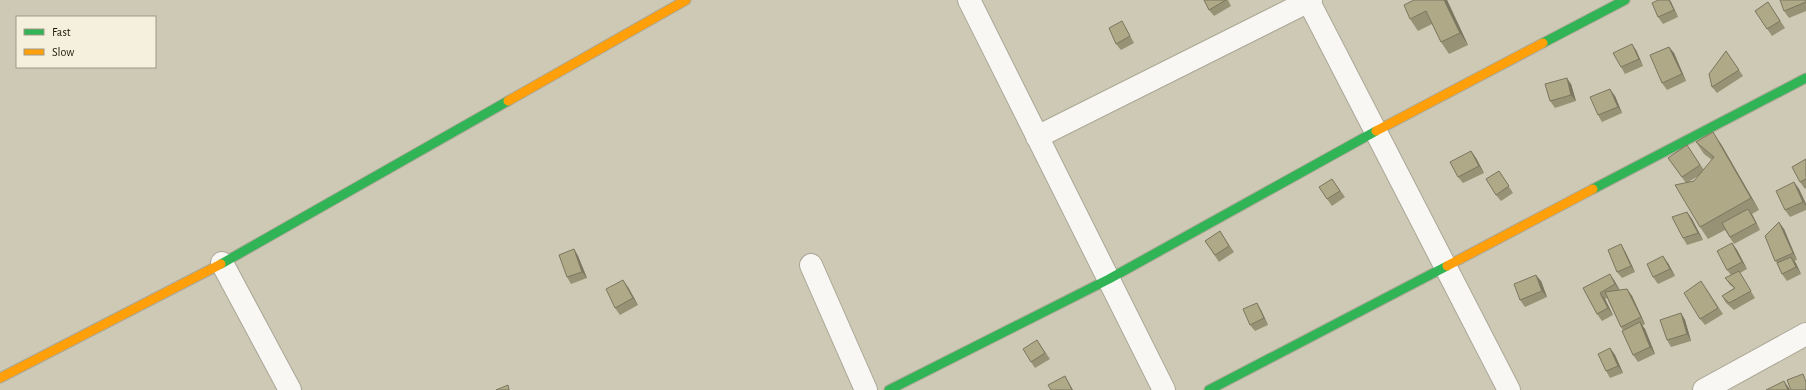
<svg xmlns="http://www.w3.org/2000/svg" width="1806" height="390" font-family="'Alegreya Sans',sans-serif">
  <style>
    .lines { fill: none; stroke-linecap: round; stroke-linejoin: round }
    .street-casing { stroke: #aba797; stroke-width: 24 }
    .fast-casing { stroke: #aba797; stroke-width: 11 }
    .slow-casing { stroke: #aba797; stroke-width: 11 }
    .street { stroke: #f8f7f4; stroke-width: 22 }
    .fast { stroke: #30b455; stroke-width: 9 }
    .slow { stroke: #ff9f0a; stroke-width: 9 }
    .wall { fill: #979175; fill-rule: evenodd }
    .shaded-wall { fill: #7b765f }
    .building { fill: #b0a988; stroke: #7b765f }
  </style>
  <rect width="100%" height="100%" fill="#cec9b4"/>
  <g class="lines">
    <defs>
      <path id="street" d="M969 0 1164 390
        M1308 0 1509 390
        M1037 137 1311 0
        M222 263 290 390
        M811 265 866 390
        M1704 390 1806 334"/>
      <path id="fast" d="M1543 43 1625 0
        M1593 189 1806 78
        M221 264 508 101
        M889 390 1109 279 1376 131
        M1209 390 1447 266"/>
      <path id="slow" d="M508 101 686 0
        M1376 131 1543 43
        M1447 266 1593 189
        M0 378 221 264"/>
    </defs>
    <!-- street casing -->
    <use href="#street" class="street-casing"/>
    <!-- fast casing -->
    <use href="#fast" class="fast-casing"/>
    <!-- slow casing -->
    <use href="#slow" class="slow-casing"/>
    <!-- street -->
    <use href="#street" class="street"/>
    <!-- fast -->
    <use href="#fast" class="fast"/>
    <!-- slow -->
    <use href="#slow" class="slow"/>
  </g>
  <!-- wall -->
  <path class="wall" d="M1204 0H1228L1231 6 1214 16 1209 10Z
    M1447 0 1468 45 1449 54 1441 42 1432 24 1418 31 1410 19Z
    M1806 0V11L1789 18 1784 11Z
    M1671 2 1678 17 1663 24 1658 17Z
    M1768 2 1785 28 1772 36 1755 11Z
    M1126 28 1134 43 1121 50 1116 44Z
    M1669 47 1674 53 1686 81 1667 90 1662 83Z
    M1636 50 1643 66 1625 74 1621 67Z
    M1726 51 1743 76 1717 93 1712 87Z
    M1571 84 1576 101 1555 108 1550 101Z
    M1615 96 1622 113 1602 122 1598 115Z
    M1696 142 1721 144 1759 210 1752 214 1760 230 1734 244 1725 230 1708 239 1700 227 1686 183 1668 158 1687 145 1704 170 1712 160 1704 154ZM1700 175 1694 181 1688 182Z
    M1471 151 1476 158 1484 173 1463 183 1458 177Z
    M1806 159V188L1805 189 1800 182Z
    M1499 171 1513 193 1501 201 1496 195Z
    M1332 179 1345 197 1332 206 1327 199Z
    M1794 182 1799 189 1806 204V210L1790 217 1785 210Z
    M1687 212 1692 219 1703 240 1687 245 1683 238Z
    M1784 229 1797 260 1794 261 1801 274 1787 281 1782 274 1778 264 1775 261Z
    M1220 231 1234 252 1219 262 1205 241Z
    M1732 243 1737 250 1747 269 1740 273 1755 298 1734 310 1726 303 1722 296 1734 288 1730 285 1725 278 1731 275 1727 270Z
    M574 249 578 256 587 278 571 284 567 277Z
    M1625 251 1635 272 1622 278 1617 272Z
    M1668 263 1675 276 1658 284 1653 277Z
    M1614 280 1620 290 1627 289 1632 296 1645 324 1642 326 1645 329 1655 354 1638 362 1633 355 1623 330 1621 327 1607 298 1605 299 1613 315 1602 321 1597 314 1583 288Z
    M1541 281 1547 297 1525 307 1520 300Z
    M628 287 638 305 620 315 615 308Z
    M1706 288 1723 314 1705 325 1700 319Z
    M1261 310 1268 325 1255 331 1250 325Z
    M1681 313 1685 320 1691 341 1671 347 1667 340Z
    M1037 340 1050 359 1035 368 1031 362Z
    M1610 348 1615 355 1623 373 1610 378 1606 371Z"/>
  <!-- shaded-wall -->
  <path class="shaded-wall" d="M1444 0H1447L1468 45 1460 33Z
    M1669 0H1670L1671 2 1678 17 1674 10Z
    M1632 44 1636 50 1643 66 1639 59Z
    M1669 47 1674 53 1686 81 1682 74Z
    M1567 78 1571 84 1576 101 1571 95Z
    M1610 89 1615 96 1622 113 1618 107Z
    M1713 132 1721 144 1759 210 1751 198Z
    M1471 151 1476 158 1484 173 1479 166Z
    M1794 182 1799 189 1806 204V206L1803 202Z
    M1748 209 1753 216 1760 230Z
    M1687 212 1692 219 1703 240 1698 233Z
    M1779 222 1784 229 1797 260 1793 253Z
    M1732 243 1737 250 1747 269 1742 262Z
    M1621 244 1625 251 1635 272 1631 266Z
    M574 249 578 256 587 278 582 272Z
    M1663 256 1668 263 1675 276 1670 269Z
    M1791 257 1796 263 1801 274 1796 267Z
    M1610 274 1614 280 1620 291 1615 284Z
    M1536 275 1541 281 1547 297 1542 291Z
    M623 280 628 287 638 305 633 298Z
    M1627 289 1632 296 1645 324 1641 317Z
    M1600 293 1605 299 1613 315 1608 308Z
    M1257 303 1261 310 1268 325 1264 318Z
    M1681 313 1685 320 1691 341 1687 334Z
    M1640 322 1645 329 1655 354 1650 347Z
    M1610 348 1615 355 1623 373 1618 366Z
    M1065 376 1073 390H1072Z
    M1784 381 1789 388 1790 390H1788Z"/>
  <!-- building -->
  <path class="building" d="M1204 0H1226L1209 10Z
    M1414 0H1444L1460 33 1441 42 1426 11 1410 19 1404 5Z
    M1658 0H1669L1674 10 1658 17 1652 3Z
    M1780 0H1806V2L1784 11Z
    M1768 2 1780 21 1767 29 1755 11Z
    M1122 21 1130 36 1116 44 1109 28Z
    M1632 44 1639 59 1621 67 1613 53Z
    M1669 47 1682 74 1662 83 1650 55Z
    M1726 51 1739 70 1712 87 1709 74Z
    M1567 78 1571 95 1550 101 1545 84Z
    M1610 89 1618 107 1598 115 1590 97Z
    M1713 132 1751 198 1700 227 1675 185 1694 181 1714 157 1696 142Z
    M1687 145 1700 165 1682 177 1668 158Z
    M1471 151 1479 166 1458 177 1450 162Z
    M1806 159V179L1800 182 1792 167Z
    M1499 171 1509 186 1496 195 1486 179Z
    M1332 179 1340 191 1327 199 1319 187Z
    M1794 182 1803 202 1785 210 1776 191Z
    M1748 209 1756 223 1730 237 1722 223Z
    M1687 212 1698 233 1683 238 1672 217Z
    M1779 222 1793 253 1775 261 1765 236Z
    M1220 231 1229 246 1215 255 1205 241Z
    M1732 243 1742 262 1727 270 1717 251Z
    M1621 244 1631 266 1617 272 1608 250Z
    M574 249 582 272 567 277 559 255Z
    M1663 256 1670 269 1653 277 1647 264Z
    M1791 257 1796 267 1782 274 1777 263Z
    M1739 271 1751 291 1729 303 1722 296 1735 288 1725 278Z
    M1610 274 1615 284 1600 293 1608 308 1597 314 1583 288Z
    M1536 275 1542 291 1520 300 1514 284Z
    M623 280 633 298 615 308 606 289Z
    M1701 281 1718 308 1700 319 1684 293Z
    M1627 289 1641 317 1621 327 1605 292Z
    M1257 303 1264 318 1250 325 1243 309Z
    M1681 313 1687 334 1667 340 1660 320Z
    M1640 322 1650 347 1633 355 1622 331Z
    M1037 340 1045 353 1031 362 1023 349Z
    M1610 348 1618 366 1606 371 1598 354Z
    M1803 374 1806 382V390H1791L1787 380Z
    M1065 376 1072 390H1051L1048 385Z
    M1784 381 1788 390H1766Z
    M508 385 509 390H496Z"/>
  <!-- legend -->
  <rect x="16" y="16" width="140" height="52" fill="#f5f0dd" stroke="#9e9a88"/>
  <rect x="24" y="29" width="20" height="6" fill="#30b455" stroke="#9e9a88"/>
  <text x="52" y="36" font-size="12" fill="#1b1809">Fast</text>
  <rect x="24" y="49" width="20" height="6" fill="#ff9f0a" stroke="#9e9a88"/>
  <text x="52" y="56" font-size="12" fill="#1b1809">Slow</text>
</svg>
